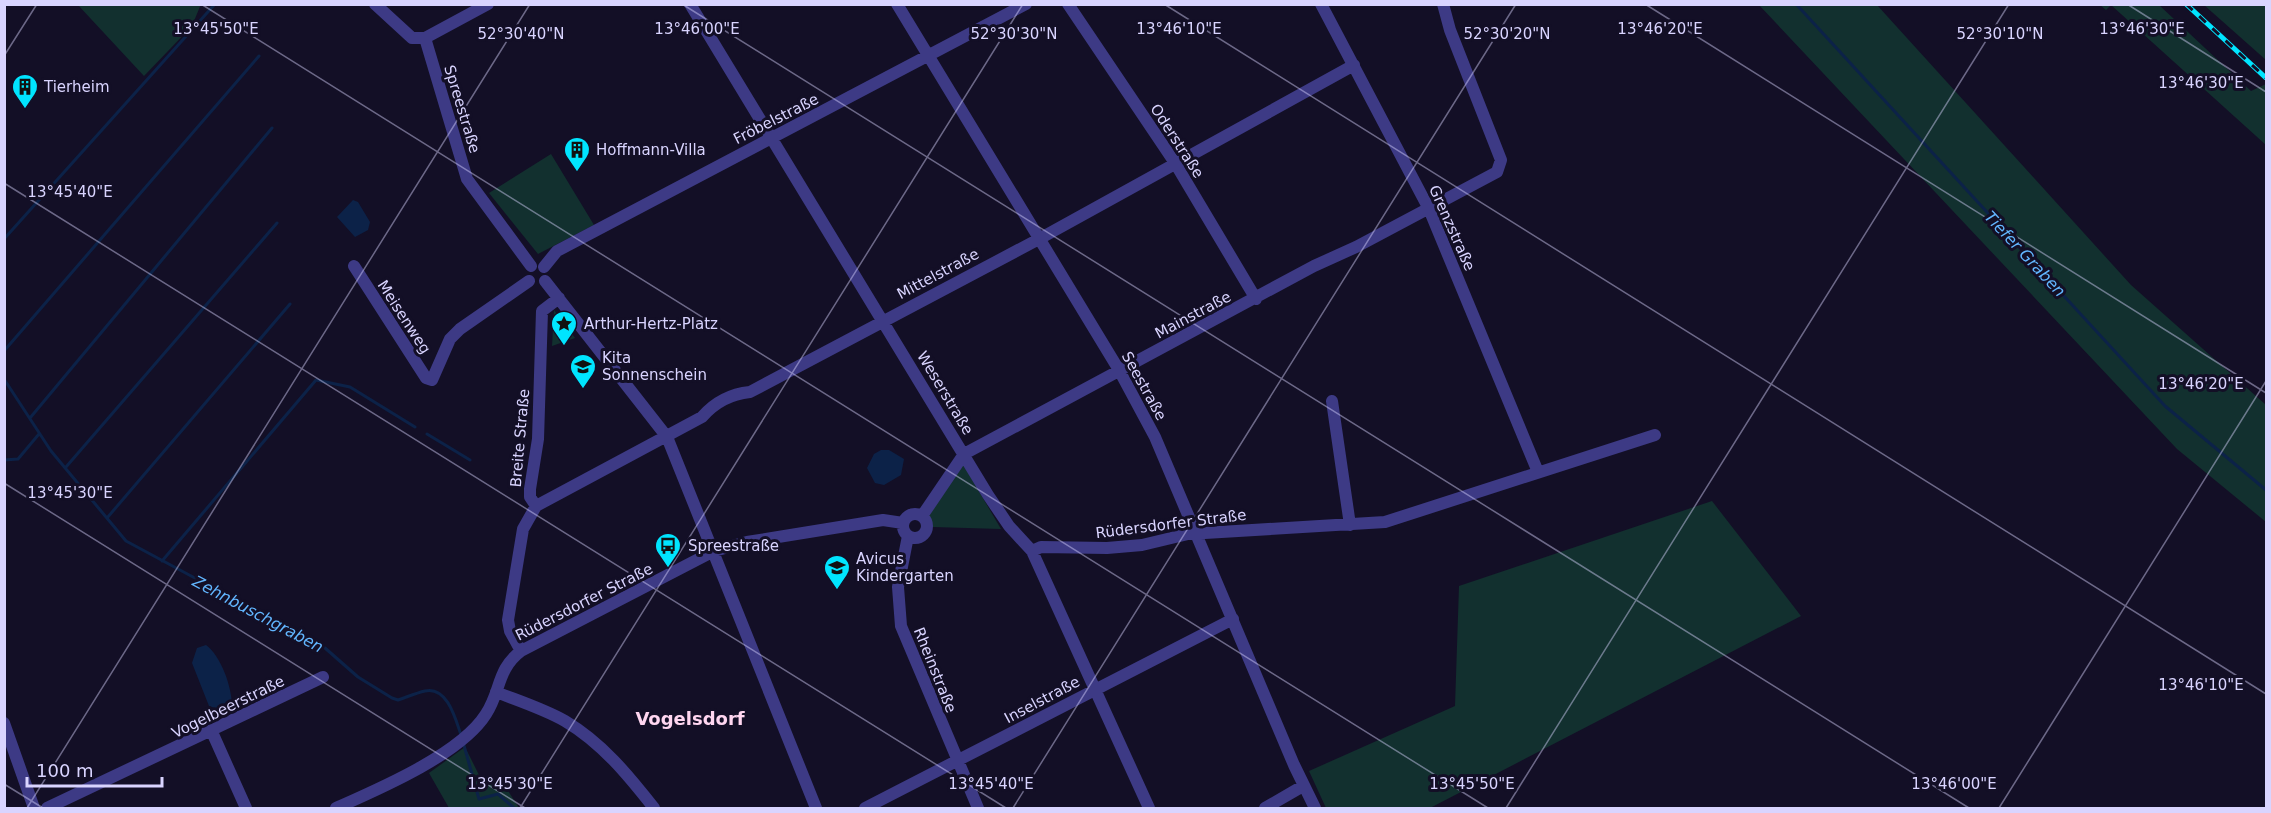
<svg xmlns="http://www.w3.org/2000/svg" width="2271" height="813" font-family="'DejaVu Sans',sans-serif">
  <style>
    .green { fill: #12302f }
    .water { fill: #0c2248 }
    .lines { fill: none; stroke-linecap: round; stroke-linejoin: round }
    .stream { stroke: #0c2248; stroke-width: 3 }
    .minor { stroke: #3d3a85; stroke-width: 12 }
    .rail-casing { stroke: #00e5ff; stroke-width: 5 }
    .rail { stroke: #130f26; stroke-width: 3; stroke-dasharray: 9; stroke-linecap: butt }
    .ticks { fill: none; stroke: #d9d4ff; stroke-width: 1.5; stroke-opacity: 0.45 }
    .labels { text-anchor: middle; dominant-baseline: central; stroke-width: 6; stroke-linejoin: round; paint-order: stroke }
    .poi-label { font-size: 15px; fill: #d9d4ff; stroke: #130f26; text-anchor: start }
    .street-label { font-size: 15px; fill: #d9d4ff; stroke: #130f26 }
    .water-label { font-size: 16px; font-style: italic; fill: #62b6ff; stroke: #130f26 }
    .quarter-label { font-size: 18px; font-weight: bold; fill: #ffd6f0; stroke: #130f26 }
    .ticks-label { font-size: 15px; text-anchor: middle; fill: #d9d4ff; stroke: #130f26; stroke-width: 6; stroke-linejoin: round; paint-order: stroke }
  </style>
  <rect width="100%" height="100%" fill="#130f26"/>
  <!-- green -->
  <path class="green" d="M201 4 192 26 144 76 78 5Z
    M1759 5H1877L2131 285 2266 405V522L2177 449Z
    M2100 5H2159L2251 91 2266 84V145L2111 5 2106 10Z
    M2204 5H2266V60Z
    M551 154 594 225 538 254 489 193Z
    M554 310 575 338 552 346Z
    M963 464 1001 529 933 527 928 516Z
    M1712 501 1801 616 1430 808H1326L1309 771 1455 706 1459 586Z
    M465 747 481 779 500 778 519 808H449L429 773Z"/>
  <!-- water -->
  <path class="water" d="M353 200 358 202 370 222 368 230 355 237 337 217Z
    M881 450H889L904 459 901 475 884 485 875 483 867 468 874 454Z
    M206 645C221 656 232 687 232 706L225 712 209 706 192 663 197 648Z"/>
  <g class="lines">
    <!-- stream -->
    <path class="stream" d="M1796 4 2165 406 2266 490
      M4 239 215 4
      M4 351 259 56
      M4 379 51 451 126 541 325 648 358 677 392 698 398 700C407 697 416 693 425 691 448 686 456 721 461 735
      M30 418 272 128
      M427 434 470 460
      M4 460 18 459 39 434
      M66 467 277 223
      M107 518 290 304
      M162 561 316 380 350 387 415 427
      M463 742 479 799 498 794 514 808"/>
    <!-- minor -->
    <path class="minor" d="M375 4 412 38H425L488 4
      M690 4 988 495 1009 526 1032 551 1149 808
      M897 4 1119 370 1155 437 1294 765 1315 808
      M1068 4 1175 163 1256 299
      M1321 4 1429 209 1538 472
      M425 38 467 179 531 266
      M354 266 426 378 432 380 450 339 460 329 529 281
      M544 267 557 251 1026 4
      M545 281 667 437 816 808
      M1332 401 1350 525
      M536 506 702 417C715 402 730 394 750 392L1039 239 1354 65
      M903 526a12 12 0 1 1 24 0a12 12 0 1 1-24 0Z
      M922 516 964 454 1314 266 1356 247 1497 172 1501 160 1450 30 1443 4
      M908 536 898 587 901 626 978 808
      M1032 551 1041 547 1107 548 1142 545 1188 534 1385 522 1655 435
      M521 651 510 631 508 620 523 529 536 506 530 497V489L538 439 542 311 559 298
      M496 692C519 701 544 709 565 721 602 743 628 775 654 808
      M4 723 34 808
      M212 732 246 808
      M47 808 323 677
      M336 808C379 789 461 754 486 714 501 691 497 669 521 651L714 551 747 542 883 520 903 523
      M865 808 1233 619
      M1265 808 1303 786"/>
    <defs>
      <path id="rail" d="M2186 4 2266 78"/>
    </defs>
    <!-- rail casing -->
    <use href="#rail" class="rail-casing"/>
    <!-- rail -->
    <use href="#rail" class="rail"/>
  </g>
  <!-- ticks -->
  <path class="ticks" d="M201 4 1488 808M682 4 1969 808M1164 4 2266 694M1645 4 2266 393M2127 4 2266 92M4 56 37 4M4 183 1006 808M4 483 525 808M4 784 43 808M27 808 530 4M520 808 1023 4M1013 808 1516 4M1506 808 2009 4M1999 808 2266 381"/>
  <!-- icons -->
  <defs>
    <symbol id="building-pin" viewBox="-11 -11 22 30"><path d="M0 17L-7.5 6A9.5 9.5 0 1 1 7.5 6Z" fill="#00e5ff" stroke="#130f26"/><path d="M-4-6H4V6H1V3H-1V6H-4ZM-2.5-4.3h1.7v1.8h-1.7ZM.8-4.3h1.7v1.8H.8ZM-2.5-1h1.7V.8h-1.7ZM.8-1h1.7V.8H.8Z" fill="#111"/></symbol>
    <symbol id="sight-pin" viewBox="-11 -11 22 30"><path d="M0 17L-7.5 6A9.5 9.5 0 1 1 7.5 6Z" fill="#00e5ff" stroke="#130f26"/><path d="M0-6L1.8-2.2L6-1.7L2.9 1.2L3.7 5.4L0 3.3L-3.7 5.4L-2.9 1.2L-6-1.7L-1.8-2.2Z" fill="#111"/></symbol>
    <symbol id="school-pin" viewBox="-11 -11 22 30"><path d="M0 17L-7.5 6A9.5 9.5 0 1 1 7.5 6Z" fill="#00e5ff" stroke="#130f26"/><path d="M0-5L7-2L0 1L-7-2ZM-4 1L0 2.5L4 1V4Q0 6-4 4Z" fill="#111"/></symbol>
    <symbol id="bus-pin" viewBox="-11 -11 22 30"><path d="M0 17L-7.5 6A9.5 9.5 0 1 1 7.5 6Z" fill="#00e5ff" stroke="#130f26"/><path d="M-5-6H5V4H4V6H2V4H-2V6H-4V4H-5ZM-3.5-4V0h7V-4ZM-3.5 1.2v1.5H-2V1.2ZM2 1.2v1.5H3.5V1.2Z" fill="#111"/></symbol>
  </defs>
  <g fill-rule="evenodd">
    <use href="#building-pin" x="10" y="72" width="30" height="40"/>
    <use href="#building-pin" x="562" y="135" width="30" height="40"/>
    <use href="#sight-pin" x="549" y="309" width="30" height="40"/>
    <use href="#school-pin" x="568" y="352" width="30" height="40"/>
    <use href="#bus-pin" x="653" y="531" width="30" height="40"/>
    <use href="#school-pin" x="822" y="553" width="30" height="40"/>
  </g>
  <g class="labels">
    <!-- poi labels -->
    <g class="poi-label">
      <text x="44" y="87">Tierheim</text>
      <text x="596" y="150">Hoffmann-Villa</text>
      <text x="584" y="324">Arthur-Hertz-Platz</text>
      <text x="602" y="358">Kita<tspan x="602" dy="17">Sonnenschein</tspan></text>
      <text x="688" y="546">Spreestraße</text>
      <text x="856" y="559">Avicus<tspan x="856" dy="17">Kindergarten</tspan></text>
    </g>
    <!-- street labels -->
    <g class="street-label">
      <text transform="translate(462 109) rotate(73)">Spreestraße</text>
      <text transform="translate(776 119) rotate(-27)">Fröbelstraße</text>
      <text transform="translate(1177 141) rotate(57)">Oderstraße</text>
      <text transform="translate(1452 228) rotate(66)">Grenzstraße</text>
      <text transform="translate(938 274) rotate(-28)">Mittelstraße</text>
      <text transform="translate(1193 315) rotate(-28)">Mainstraße</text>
      <text transform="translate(404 317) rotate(57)">Meisenweg</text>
      <text transform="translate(1144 386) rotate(61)">Seestraße</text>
      <text transform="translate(945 393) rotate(59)">Weserstraße</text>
      <text transform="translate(520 438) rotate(-85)">Breite Straße</text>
      <text transform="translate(1171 524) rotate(-7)">Rüdersdorfer Straße</text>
      <text transform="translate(584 602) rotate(-27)">Rüdersdorfer Straße</text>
      <text transform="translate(935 670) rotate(68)">Rheinstraße</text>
      <text transform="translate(1042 700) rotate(-28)">Inselstraße</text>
      <text transform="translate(228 707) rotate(-26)">Vogelbeerstraße</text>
    </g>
    <!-- water labels -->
    <g class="water-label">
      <text transform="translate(2025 254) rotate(47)">Tiefer Graben</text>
      <text transform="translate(258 614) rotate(28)">Zehnbuschgraben</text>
    </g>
    <!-- quarter labels -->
    <g class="quarter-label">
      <text x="690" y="718">Vogelsdorf</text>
    </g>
  </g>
  <g class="ticks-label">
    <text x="216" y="34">13°45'50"E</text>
    <text x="697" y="34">13°46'00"E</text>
    <text x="1179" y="34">13°46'10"E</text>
    <text x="1660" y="34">13°46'20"E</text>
    <text x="2142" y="34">13°46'30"E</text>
    <text x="521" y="39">52°30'40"N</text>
    <text x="1014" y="39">52°30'30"N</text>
    <text x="1507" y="39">52°30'20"N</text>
    <text x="2000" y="39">52°30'10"N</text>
    <text x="2201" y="88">13°46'30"E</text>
    <text x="70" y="197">13°45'40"E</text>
    <text x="2201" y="389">13°46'20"E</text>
    <text x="70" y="498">13°45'30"E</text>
    <text x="2201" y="690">13°46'10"E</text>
    <text x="510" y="789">13°45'30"E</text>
    <text x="991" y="789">13°45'40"E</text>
    <text x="1472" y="789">13°45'50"E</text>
    <text x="1954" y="789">13°46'00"E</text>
  </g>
  <!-- border -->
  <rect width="2271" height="813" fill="none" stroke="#d9d4ff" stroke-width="12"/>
  <!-- scale -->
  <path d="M27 777v9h135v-9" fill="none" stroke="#d9d4ff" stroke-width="3"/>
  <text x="36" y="777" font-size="18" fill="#d9d4ff" stroke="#130f26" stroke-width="4.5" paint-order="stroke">100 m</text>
</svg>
